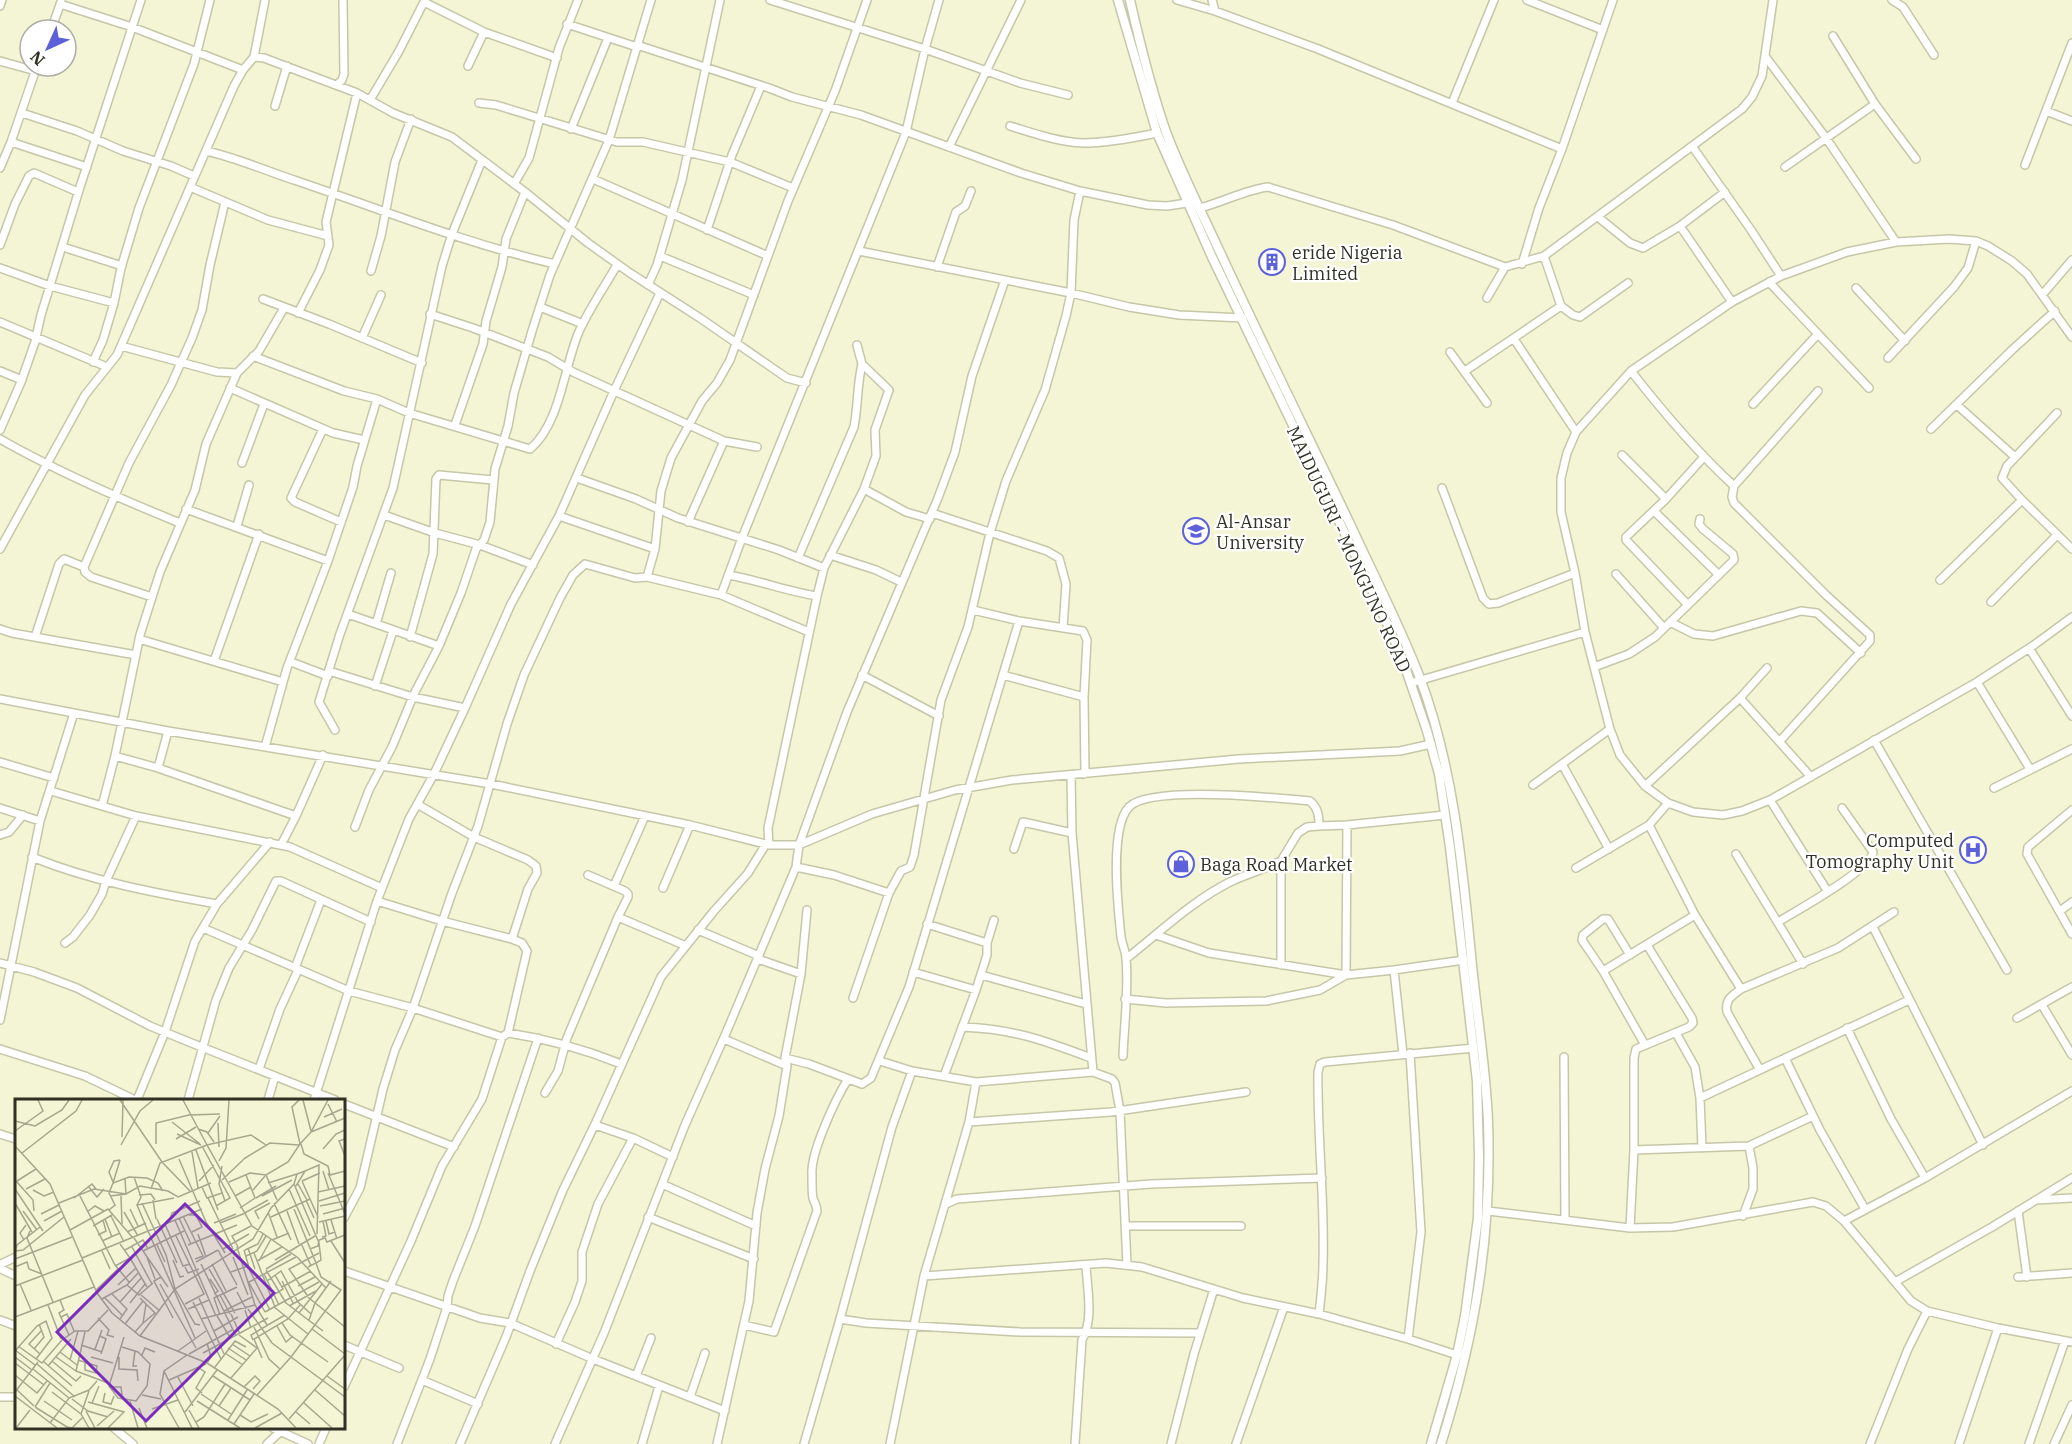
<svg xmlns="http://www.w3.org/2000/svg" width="2072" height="1444" font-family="'IBM Plex Serif',serif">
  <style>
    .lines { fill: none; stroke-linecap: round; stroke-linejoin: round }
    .minor-casing { stroke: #c6c7a8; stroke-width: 10 }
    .major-casing { stroke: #c6c7a8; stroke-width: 11 }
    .minor { stroke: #fff; stroke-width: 7 }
    .major { stroke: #fff; stroke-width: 8 }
    .labels { text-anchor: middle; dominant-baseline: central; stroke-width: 4.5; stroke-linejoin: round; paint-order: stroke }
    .poi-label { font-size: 18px; fill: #303124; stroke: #fff; text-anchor: start }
    .street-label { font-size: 18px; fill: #303124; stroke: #fff }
    .inset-road { fill: none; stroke: #a5a78e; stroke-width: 1.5 }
    .view { fill: #7b2cbf; fill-opacity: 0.15; stroke: #7b2cbf; stroke-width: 3 }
    .inset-edge { fill: none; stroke: #303124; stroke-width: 3 }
  </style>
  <rect width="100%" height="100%" fill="#f3f5d4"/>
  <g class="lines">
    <defs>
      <path id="minor" d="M770 0 925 49 1020 83 1068 95
        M1177 0 1215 11 1318 49 1562 149
        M1212 0 1215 11
        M1527 0 1603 30
        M1892 0 1903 7 1934 55
        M424 2 484 32 557 58
        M60 4 132 27 243 70
        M0 6 2 0
        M567 24 637 47
        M51 30 61 2
        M1833 36 1875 104 1916 159
        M637 45 769 88 792 97 861 115 1021 173 1080 191 1148 205 1167 206 1187 203
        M1765 56 1826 138 1896 242
        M254 57 264 58 357 93 393 113 452 137 525 192 588 243 630 273 700 318 787 378 806 383
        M0 61 36 71
        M468 66 484 32
        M337 85 342 80 344 74 343 0
        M370 100 399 51 425 0
        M479 103 496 105 617 142H643L730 162 793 188
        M1452 103 1494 0
        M275 106 287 66
        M2046 111 2072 121
        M22 113 77 131 123 151 171 166 194 176
        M1010 126C1033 133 1058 142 1083 143 1107 143 1133 138 1157 133
        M571 129 608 38
        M11 142 87 167
        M1692 146 1751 230 1781 276
        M949 147 1021 0
        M206 151C238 158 266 171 297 181 383 210 467 244 555 264
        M2025 165 2072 43
        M1785 167 1875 104
        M0 168 11 142 37 66
        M593 179 768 256
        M514 184 529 158 559 48 578 0
        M190 187 268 220 328 236
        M1200 208C1223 202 1245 190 1268 187L1393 225 1505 267 1544 256 1742 109 1752 97 1762 76 1773 0
        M1598 217 1630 243 1643 248 1680 226 1725 192
        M1680 226 1732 302
        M707 230 732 155 761 86
        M0 245 15 204 29 176 34 173 78 192
        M63 247 122 266
        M859 251 1071 293 1129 307 1179 315 1243 318
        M660 256 754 295
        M1522 264 1539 208 1562 149 1613 0
        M937 267 956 212 965 206 971 191
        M0 268 50 286 114 303
        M371 271 381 236 395 162 411 119
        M1769 282 1869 388
        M648 285 657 265 682 180 720 0
        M1856 288 1905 341
        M2042 295 2072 260
        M1487 298 1505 267
        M263 299 329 324 422 363
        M1561 306 1573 315 1580 317 1628 283
        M540 307 583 324
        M298 313 320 270 329 245 326 222 357 93
        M430 314 473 328 548 357 573 372 724 441 757 447
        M0 322 107 367
        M2072 337 2027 274 2012 261 1988 246 1976 241 1949 239 1896 242 1847 252 1781 276 1732 302 1631 371 1576 432 1567 453 1561 478V512L1575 573 1585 632 1610 729 1620 755 1645 786 1668 803 1693 812 1723 815 1742 811 1770 800 1977 682 2034 645 2072 617
        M362 338 381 295
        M1514 339 1576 432
        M121 346 217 372 237 373 259 351 284 308
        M1450 352 1487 403
        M253 356 344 391 377 399 409 413 530 449C560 424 564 368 578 334 587 312 605 286 617 265
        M1888 358 1954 287 1968 268 1976 241
        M93 362 103 340 114 303 121 268 139 208 194 64 210 0
        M0 371 22 380
        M1465 371 1561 306 1544 256
        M1631 371C1663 412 1696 451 1734 486
        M230 388 333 433 364 440
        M1753 404 1818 334
        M1957 405 2015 457
        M2057 413 2007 466 2002 478 2022 500 2072 549
        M455 425 483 344 486 321 502 267 506 239 525 192
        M323 429 291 498 295 502 341 522
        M1931 429 2013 349 2055 311
        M0 430 21 382 35 342 41 315 80 187 141 0
        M0 439C58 472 118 498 180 523
        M1622 455 1666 499
        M242 463 264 404
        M577 478 636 499 678 518 779 550 824 568
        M1442 488 1483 598 1489 604 1498 603 1575 573
        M864 489 906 512 930 519
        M186 509 328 561
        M1654 511 1719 575
        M932 513 1047 551 1059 558 1066 584 1063 628
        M384 515 435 533 480 545 533 565
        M559 516 655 549
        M688 522 724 441
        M237 526 249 485
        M0 549 85 395 117 355 121 346 234 86 243 70 254 57 265 0
        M830 555 876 570 901 582
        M798 558 854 427C858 406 857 385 862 364
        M84 567 85 572 91 577 152 597
        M1616 574 1664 628
        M728 575C758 580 786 591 817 596
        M647 577 655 549 661 491 671 458 702 401 717 383 730 360 788 201 835 91 867 0
        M1940 580 2022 500
        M721 595 742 538 906 132 925 49 939 0
        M1991 602 2057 535
        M1688 605 1626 540V537L1666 499 1703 458
        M973 610 1019 621 1083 631 1087 640 1084 697 1085 774
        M348 614 439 646
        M1670 622 1694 634 1713 636 1801 611 1817 613 1861 653
        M376 624 391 573
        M0 629 12 633 136 655
        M35 637 59 564 64 559 84 567 129 463 171 385 192 338 202 310 210 265 225 202
        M410 637 433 554 436 479 439 475 493 480
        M139 639 283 682
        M2029 648 2072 716
        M214 661 259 534
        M291 662 328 676
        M1594 667 1629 654 1655 637 1734 560 1733 554 1703 529 1699 524 1700 519
        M329 671 413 697 465 708
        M862 675 939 716
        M1003 675 1084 697
        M1977 682 2030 769
        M1411 683 1585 632
        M375 686 393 631
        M1740 698 1811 777
        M0 699 168 731 491 784 690 825 769 845H799L872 814 955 790 1012 780 1239 759 1400 751 1431 744
        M335 730 319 702 340 634 393 488 442 266 452 234 482 160
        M1874 740 2007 970
        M1780 741 1870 641V635L1826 595 1734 503 1732 497 1734 486 1818 391
        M265 747 287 668 328 561 353 487 357 466 377 399
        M115 756 158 768 296 816
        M0 762 54 778
        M1562 764 1609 849
        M158 768 168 731
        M1071 775 1072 833 1093 1072
        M1533 785 1610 729
        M1645 786 1740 698 1767 668
        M1994 788 2072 749
        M51 791 136 816 290 847 382 888
        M1770 800 1828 892
        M417 804 474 837 528 860 536 866 537 873 528 889 512 939
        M102 806 115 756 140 635 160 572 195 490 206 444 237 373
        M0 808 40 821
        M2072 810 2028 847 2027 854 2072 934
        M1649 825 1695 915 1741 989
        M355 827 369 790 392 747 414 694 439 646 461 593 476 549 484 540 490 522 495 469 508 426 514 393 532 331 550 275 609 140 651 0
        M0 835 9 832 23 815
        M281 845 296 816 323 755
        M769 845 768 828 817 596 824 568 864 489 876 456 875 430 889 390 862 364 857 345
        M1014 849 1023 822 1072 833
        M1736 854 1803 964
        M32 857C91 881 155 893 217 904
        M796 867 834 875 889 893
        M1576 868 1649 825 1668 803
        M614 886 645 816
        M663 888 690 825
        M2060 911 2072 902
        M618 917 686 946
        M1778 922C1796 911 1871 870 1873 852L1842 808
        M927 924 987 943
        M1873 927 1983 1145
        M203 928 349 991 413 1008 502 1037
        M698 930 759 956
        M1156 935 1209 953 1346 975 1394 970 1464 960
        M65 943 73 937 90 915 102 894 106 881 136 816
        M1630 955 1608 919H1603L1583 935 1582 940 1603 971 1645 1045
        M758 959 801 974
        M1126 959C1159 933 1192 901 1230 882 1247 874 1265 869 1281 861
        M0 963 34 972 77 988 150 1026 184 1040 335 1100
        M1281 965V861L1298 833 1307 827 1319 826 1347 825 1445 815
        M295 968 321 900
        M1394 970 1403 1054
        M1603 971 1695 915
        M913 972 976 990
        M981 975 1086 1004
        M1346 975 1347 825
        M853 998 889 893 901 871 910 867 914 855 941 700 968 627 990 533 1006 481 1045 390 1066 316 1071 293 1074 220 1080 191
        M1125 999 1166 1003 1266 1001 1320 990 1346 975
        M2042 1005 2072 1055
        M2017 1018 2072 987
        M0 1020 40 821 74 713
        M962 1027C1014 1029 1043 1040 1091 1058
        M1847 1028 1891 1119 1925 1178
        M508 1033C547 1039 584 1049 621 1064
        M1676 1033 1695 1067 1700 1098 1702 1148
        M724 1039 787 1066
        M0 1049 85 1076 135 1100
        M1123 1056C1124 1026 1129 989 1126 959 1126 952 1122 944 1121 937 1118 908 1109 828 1129 807 1150 785 1279 798 1310 801 1318 808 1319 815 1319 826
        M1564 1057 1565 1220
        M785 1058 809 1064 862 1084 871 1078 909 987 1019 621
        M1785 1058 1820 1130 1865 1209
        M880 1061 912 1071 976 1082 1093 1072 1112 1079 1115 1083 1120 1111 1127 1265
        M259 1069 280 1009 298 970
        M1760 1070 1727 1012C1725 1000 1731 996 1741 989L1838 948 1894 912
        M944 1076 976 990 987 955V943L994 920
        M545 1093 558 1071 567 1038 618 917 628 897V894L625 891 588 875
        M1700 1098 1909 1000
        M137 1100 165 1032 195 941 217 904 270 842
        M188 1100 216 1000 229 968 252 930 276 881H281L371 922
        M268 1100 275 1076
        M314 1100 377 901 409 819 434 774 465 708 511 604 559 516 614 391 660 293
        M344 1104 454 1147
        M969 1122 1111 1112 1246 1092
        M595 1125 633 1138 673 1157
        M0 1134 16 1139
        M1634 1150 1749 1146 1813 1116
        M662 1184 756 1226
        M2036 1200 2072 1198
        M946 1204 957 1199 1151 1184 1322 1178
        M1488 1211 1630 1228 1673 1227 1813 1202 1826 1206 1844 1221 1911 1301 1927 1311 1998 1328 2072 1342
        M2018 1211 2027 1277
        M1743 1216 1753 1189V1168L1749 1146
        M648 1217 754 1259
        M344 1218 360 1188 383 1089 395 1050 413 1008 452 893 478 826 507 724 524 675 560 598 573 575 585 564 635 578 647 577 721 595 809 632
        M1844 1221 1925 1178 2072 1091
        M1126 1226H1241
        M1630 1228 1634 1150V1058L1636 1049 1689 1027 1693 1023 1692 1018 1647 945
        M16 1257 1 1264V1269L16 1276
        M344 1271 480 1318 510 1323 593 1359 725 1411
        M924 1276 1106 1263 1142 1267 1243 1298 1319 1314 1408 1339 1457 1355
        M2018 1277 2072 1273
        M1895 1282 1992 1227 2072 1178
        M1319 1314C1321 1297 1323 1280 1323 1263 1325 1199 1317 1136 1318 1072L1320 1064 1325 1062 1474 1048
        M840 1319 866 1323 1020 1332 1200 1333
        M0 1320 16 1326
        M744 1325 774 1332 817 1211C817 1205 814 1203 813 1198 812 1195 812 1180 812 1175 810 1153 836 1098 848 1079
        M1408 1339 1421 1232 1410 1053
        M556 1344 575 1302 582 1281V1252L598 1204 633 1138
        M344 1345 399 1368
        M636 1376 651 1338
        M422 1380 478 1404
        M344 1387 411 1241 442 1166 482 1099 502 1037 508 1033 527 951 522 943 512 939 442 921 377 901
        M0 1397H16
        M690 1397 705 1353
        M114 1428 133 1444
        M273 1428 308 1444
        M267 1444 281 1431
        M319 1444 326 1428
        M397 1444 430 1359 447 1307 448 1296 453 1281 475 1226 538 1038
        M460 1444 506 1337 530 1271 563 1190 596 1122 661 977 714 911 748 873 766 844
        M555 1444 604 1333 685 1125 726 1033 796 867 799 845 847 712 938 498 955 452 972 376 1005 280
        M642 1444 659 1386
        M717 1444 749 1301 757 1213 765 1169 779 1116 787 1066 785 1058 801 974 807 910
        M804 1444 840 1319 892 1127 912 1071
        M890 1444 924 1276 969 1122 976 1082
        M1075 1444 1082 1340C1094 1320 1087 1288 1086 1265
        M1171 1444 1194 1354 1214 1289
        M1236 1444 1284 1307
        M1870 1444 1908 1349 1927 1311
        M1959 1444 1998 1328
        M2029 1444 2065 1341
        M2054 1444 2072 1405"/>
      <path id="major" d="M1118 0 1157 133 1212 257 1375 596 1401 655 1427 731 1439 774 1450 847 1477 1081 1479 1157 1478 1218 1465 1316 1457 1355 1431 1444
        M1130 0C1140 44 1151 89 1166 132 1181 172 1201 211 1219 250 1262 343 1307 434 1351 526 1374 576 1400 626 1420 678 1453 766 1462 862 1471 955 1476 1011 1486 1066 1488 1122 1492 1235 1475 1336 1441 1444"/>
    </defs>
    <!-- minor casing -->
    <use href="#minor" class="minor-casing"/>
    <!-- major casing -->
    <use href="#major" class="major-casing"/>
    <!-- minor -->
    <use href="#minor" class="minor"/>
    <!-- major -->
    <use href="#major" class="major"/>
  </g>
  <!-- icons -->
  <defs>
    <symbol id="building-ring" viewBox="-11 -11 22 22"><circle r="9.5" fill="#fff" stroke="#5c61d9" stroke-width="1.5"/><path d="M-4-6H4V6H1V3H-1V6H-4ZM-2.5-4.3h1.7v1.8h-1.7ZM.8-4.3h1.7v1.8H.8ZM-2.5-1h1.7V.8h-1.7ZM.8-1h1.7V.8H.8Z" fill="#5c61d9"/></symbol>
    <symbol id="university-ring" viewBox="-11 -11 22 22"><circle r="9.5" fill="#fff" stroke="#5c61d9" stroke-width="1.5"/><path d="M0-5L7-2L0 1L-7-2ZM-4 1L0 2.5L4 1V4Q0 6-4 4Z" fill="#5c61d9"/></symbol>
    <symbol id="hospital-ring" viewBox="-11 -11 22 22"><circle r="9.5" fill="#fff" stroke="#5c61d9" stroke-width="1.5"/><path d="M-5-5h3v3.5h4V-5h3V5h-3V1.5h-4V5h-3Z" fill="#5c61d9"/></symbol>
    <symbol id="shop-ring" viewBox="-11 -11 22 22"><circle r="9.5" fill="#fff" stroke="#5c61d9" stroke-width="1.5"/><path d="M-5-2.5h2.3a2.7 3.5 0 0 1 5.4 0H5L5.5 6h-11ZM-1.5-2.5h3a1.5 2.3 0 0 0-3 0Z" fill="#5c61d9"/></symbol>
  </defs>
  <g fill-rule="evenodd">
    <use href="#building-ring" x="1257" y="247" width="30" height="30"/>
    <use href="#university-ring" x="1181" y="516" width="30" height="30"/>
    <use href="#hospital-ring" x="1958" y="835" width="30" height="30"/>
    <use href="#shop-ring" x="1166" y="849" width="30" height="30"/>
  </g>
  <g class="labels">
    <!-- poi labels -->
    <g class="poi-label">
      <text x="1292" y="252">eride Nigeria<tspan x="1292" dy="21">Limited</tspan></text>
      <text x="1216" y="521">Al-Ansar<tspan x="1216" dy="21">University</tspan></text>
      <text x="1954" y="840" text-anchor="end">Computed<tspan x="1954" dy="21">Tomography Unit</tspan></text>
      <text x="1200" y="864">Baga Road Market</text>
    </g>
    <!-- street labels -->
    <g class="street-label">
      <text transform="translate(1349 549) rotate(65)">MAIDUGURI - MONGUNO ROAD</text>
    </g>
  </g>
  <!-- overview -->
  <g transform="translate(15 1099)">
    <rect width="330" height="330" fill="#f3f5d4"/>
    <path class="inset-road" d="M105 1 147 63 175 92M168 1 192 46 236 36 251 46M288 1 296 32M313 5 322 23M309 18 327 10M0 22 20 27 47 11 54 1M157 23 185 45M203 24 204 48M183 30 192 33 199 43M0 32 28 12 23 1M296 33 330 19M193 34 205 17M162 35 186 46M107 38 108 1M161 40 181 28M330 40 324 42 330 57M141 45V24L174 16 205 15M286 45 289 55 313 67 315 76 330 72M106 46 125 12 138 1M0 47 35 85 82 194 97 214 125 237 192 264 263 310 281 329M187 47 215 99 201 107M308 50 321 35 330 31M181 51 203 111M177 53 183 89M7 54 61 12 67 1M164 60 191 123 210 154M204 62 211 49 214 1M207 67 204 85 210 102M308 72 314 91M313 74 330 115M251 76 262 101M119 78 126 98 122 106M207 81 230 59 255 44 284 46 296 33 313 1M1 82 18 101 19 112M2 82 21 70M184 82 199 66M287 82 303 118M287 82 305 74M98 83 94 73 99 62 105 61M214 83 235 74 251 76 273 63 285 45 277 8 284 1M98 84 105 61M253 84 282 75M283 85 292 101M73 87 82 98 89 90M281 87 290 72 304 66 302 135M187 88 192 99 207 94M0 90 28 132M11 90 30 80M136 90 145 64 192 46 237 127 282 158 311 189M274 90 295 137M18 91 29 97 39 93M238 91 250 77M303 93 330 87M124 96 136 95 140 101M65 97 100 166 114 183M95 97 111 95 110 80M106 97 107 125M220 97 236 88M247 97 277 81M59 99 77 85 81 90M193 99 218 150M241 99 261 87M138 101 141 120M291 101 299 119M304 102 330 94M0 104 17 133M44 104 79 90 111 95 125 87 153 92 163 98 196 84M127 104 151 156 160 190M259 104 276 141M305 107 330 102M225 109 240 99 231 76M115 110 123 127M279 110 301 164 293 168M94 111 100 106 94 94 98 84 114 78 132 79 143 84 148 92M8 112 22 131M272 112 284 145M72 113 80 107 89 112M109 113 123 137M253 113 262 138M26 115 44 106M228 115 253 101M308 115 330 109M174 116H181L187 128 177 133M96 117 109 143M168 117 188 157 180 160M256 118 295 100M164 119 176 145M90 120 97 138M142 120 162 164M244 120 240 112 255 104M160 121 201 217M316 121 322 140M29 122 47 112M311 122 314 135 320 133M154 123 157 114 185 102M304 123 330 117M199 124 221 115M205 124 228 115M150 125 168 167 175 165M78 127 97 116M55 131 93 110 118 139M15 132 12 139 38 203M133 132 180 239M133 132 122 106 159 99M112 133 131 124M183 135 191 158M83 136 91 132 88 121M161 137 189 195 170 205M307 138 311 137 308 122M119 139 153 188M9 141 5 134 11 126M257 141 274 134M87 142 105 134M316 142 330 164M286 144 296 167M142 146 150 163M173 146 222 126M117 148 137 185M222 148 240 206 252 226M223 148 217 137 236 127M233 149 240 170M208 150 234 135M295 150 303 147 304 141 310 139 312 143 330 136M110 151 128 141 133 150M203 151 222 186M229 151 235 172 255 211M230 151 243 145 248 135M0 152 8 151 49 118M87 152 95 170M128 152 169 132M0 153 2 146 25 128M239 154 260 208M304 154 274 170 294 199 330 228M231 157 242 152 251 137M132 158 140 180M218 158 233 196M67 159 187 110M115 159 132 188M0 160 57 138M158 161 165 178 169 177M260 161 300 137M242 162 267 148M244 162 256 140M181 163 203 151M186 165 221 237M197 165 211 192M100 167 115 159 105 145M0 168 12 163 14 170 27 175M170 168 173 174 184 170M194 170 220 214M251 170 276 155M251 171 271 204 308 232M216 173 233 167M249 175 264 206M146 178 139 182 158 219M195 180 203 192 199 195M233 182 250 213M252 182 266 172 283 203 296 215M267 182 278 204M234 183 281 158M5 185 16 211M145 185 181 249M103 186 121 169M112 186 124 196 138 184M0 187 68 161M283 187 300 178M267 188 296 172M160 190 180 225 185 226M81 191 103 170M222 193 231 210M97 195 112 210 105 220M260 195 268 190 260 176M126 196 145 212M205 196 215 215M90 199 107 216M125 199 140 214 127 225M184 199 209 255M87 200 112 186 124 173M45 201 49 211 44 214 54 236M105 203 127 178M178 203 206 260M115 204 130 185M300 204 316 182M33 206 46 240M274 207 301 192M259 208 293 235M173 210 194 201M233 210 257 244 330 298M230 211 236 229M209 212 237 198M250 213 304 183M284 214 307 185M216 215 225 235M205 216 199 199 222 188M202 217 216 240M0 218 79 188M46 218 52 215 59 232M83 219 94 231 92 236 99 238M186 220 240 206M294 221 300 204M267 224 275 236 313 263M110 225 128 202M262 227 271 243 278 237M239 228 254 260 265 270M297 230 330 255M199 232 223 218M70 233 61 272 93 284M120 233 128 224 131 205M224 236 242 249M85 237 91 240 86 255M125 237 160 190 238 140 256 109 279 85 282 75 290 72M238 241 236 236 270 216M192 244 196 258 192 264M217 245 235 257M66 246 87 253M3 247 27 264 47 241 60 232H73L93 211M107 248 123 253 135 265 132 287 121 302 103 299 94 287 109 238M213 249 231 261M19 250 29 238 24 225M80 250 87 231M0 251 20 266M0 252 22 227 31 222 37 239 21 260M120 252 118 267H122M163 252 191 232M45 253 62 266M188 254 253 219M210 254 228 266M25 255 14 245 27 231M174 255 217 231M127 256 130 249 140 253M0 258 17 271M41 258 61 272M76 258 98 264M104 258V270L122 271 123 282M247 259 239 240 273 220 285 206M55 261 63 232M63 261 82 267 81 274 70 271V263M37 262 61 282 66 277M29 263 57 287M0 264 29 286M22 265 60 298M33 267 56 240M200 268 220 242 231 248M184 269 190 273 181 289 187 294M18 270 54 299M149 272 177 329M0 276 22 294 32 282M198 277 235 301M312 277 330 290M163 278 178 307M216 279 242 249M154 281 191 265M94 288H106L107 296M229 288 240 277 245 282 238 290M0 289 19 307M300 291 330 317M0 293 23 263M37 293 66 315 74 329M90 294 88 303 96 305 99 297M186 295 216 315M127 296 146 300M242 296 276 258 326 191 306 178 301 164 306 161 304 144 279 85M0 297 42 329M57 300 73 312 93 318M29 302 57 321M115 302 123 329M182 302 225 329M73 303 109 313 93 329M77 304 84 287M289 304 317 329M204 307 216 289M20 308 52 328 57 329 68 318M20 308 35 284M124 309 132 329M137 310 163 301M174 311 184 329M71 312 80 329M170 313 202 271M281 313 295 325M66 315 74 292M225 316 236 323 253 315M274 320 330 256M213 321 232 291M181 323 189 318 210 285M35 324 54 299 74 291 82 282M219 325 239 295M82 327 99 312M1 329 15 311M164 329 145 295 149 272 172 256M240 329 267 314"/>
    <path class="view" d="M170 105 259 194 131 322 42 233Z"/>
    <rect width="330" height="330" class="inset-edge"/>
  </g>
  <!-- north arrow -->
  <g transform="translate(48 48) rotate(225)"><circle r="28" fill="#ffffff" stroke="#acada7" stroke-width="1.5"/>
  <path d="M0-4.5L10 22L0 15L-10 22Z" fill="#5c61d9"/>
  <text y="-9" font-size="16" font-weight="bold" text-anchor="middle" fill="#303124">N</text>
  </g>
</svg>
